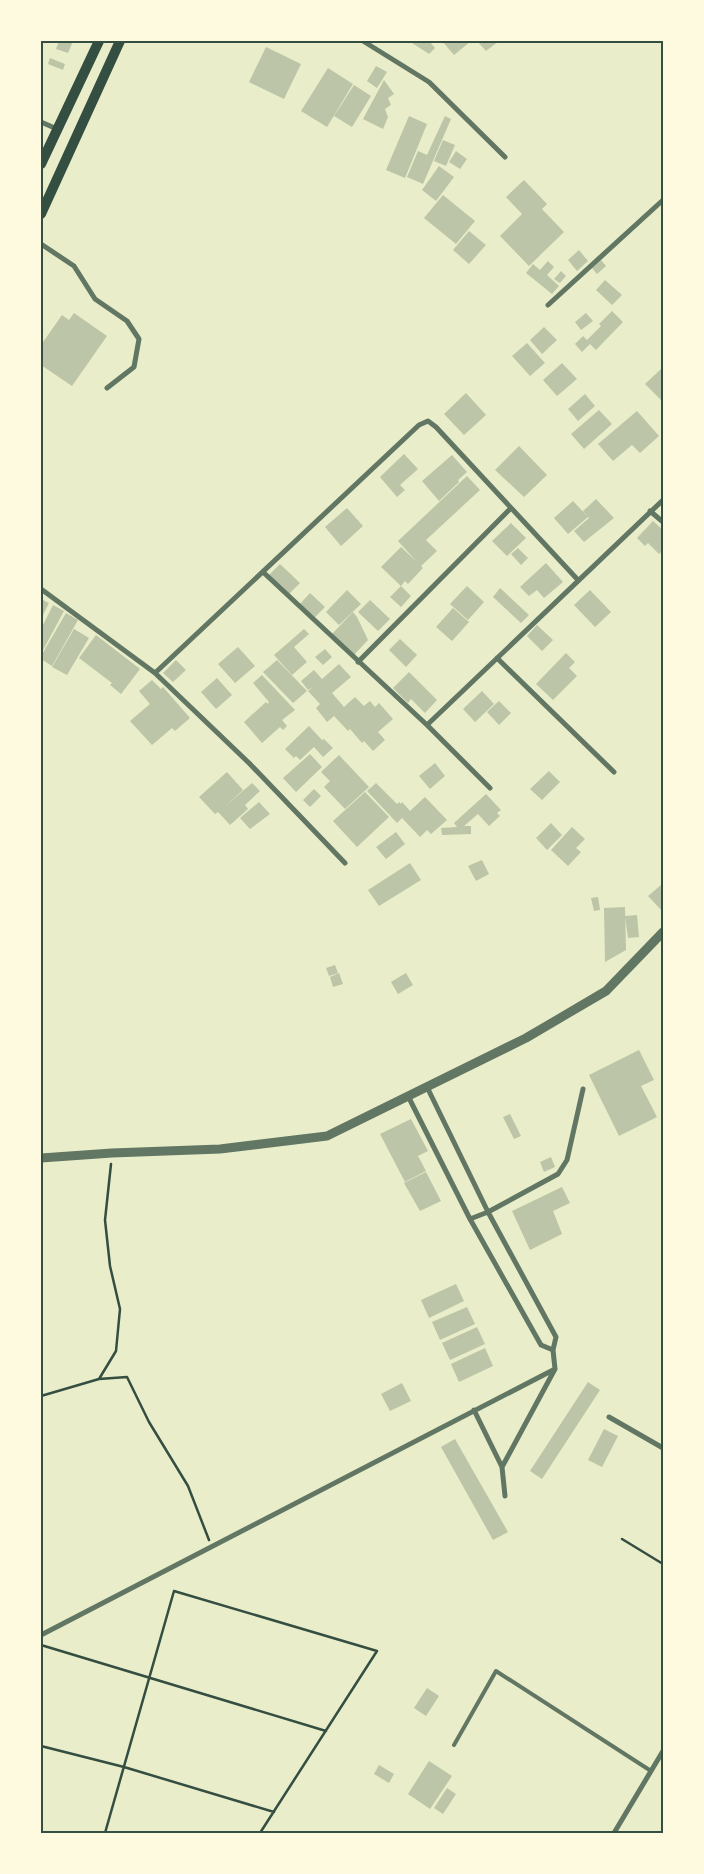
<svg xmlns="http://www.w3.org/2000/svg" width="704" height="1874" font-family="Cabin,sans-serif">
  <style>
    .building { fill: #bcc5a7 }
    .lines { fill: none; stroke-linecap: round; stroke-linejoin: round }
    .path { stroke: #344e41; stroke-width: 2.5 }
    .service { stroke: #617663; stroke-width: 4 }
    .minor { stroke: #617663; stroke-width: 5 }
    .tertiary { stroke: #617663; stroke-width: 9 }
    .secondary { stroke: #344e41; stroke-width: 10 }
    .neatline { fill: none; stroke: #344e41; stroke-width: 2 }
  </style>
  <rect width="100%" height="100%" fill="#e9edc9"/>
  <!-- building -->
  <path class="building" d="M59 41H73L68 53 56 49Z
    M409 41H429L435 48 429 54Z
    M442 41H471L454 55Z
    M477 41H499L486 51Z
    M266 47 301 64 284 99 249 82Z
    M50 58 65 64 63 70 48 64Z
    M376 66 387 72 377 88 367 81Z
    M328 68 353 84 327 127 301 111Z
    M384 80 394 94 388 98 391 105 385 109 388 117 383 129 363 119Z
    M354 85 371 96 352 127 334 116Z
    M409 116 427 124 405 178 386 170Z
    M445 116 451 119 423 184 407 177 418 151 427 155Z
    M443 140 455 145 446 166 434 161Z
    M456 151 467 159 460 169 449 162Z
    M439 166 454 177 436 201 422 190Z
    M524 180 547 204 542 209 564 232 529 266 500 236 522 214 506 197Z
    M443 195 475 221 456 244 424 218Z
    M469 231 486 245 469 264 453 250Z
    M579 250 588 261 577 271 568 260Z
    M601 260 606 266 597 274 592 268Z
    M548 261 554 267 547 275 559 286 552 294 526 273 533 264 540 270Z
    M561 271 566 276 560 283 554 279Z
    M605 280 622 295 612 305 596 290Z
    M612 311 623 322 596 350 590 344 582 352 575 344 583 336 587 340 601 326 599 324Z
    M74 313 107 336 72 386 41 365V345L62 315 69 320Z
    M586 313 593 321 581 330 575 322Z
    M544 327 557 340 542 354 530 340Z
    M527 343 545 363 530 376 512 356Z
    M562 363 577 379 557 396 543 380Z
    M661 369 663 371V402L645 384Z
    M466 393 486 415 464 435 444 414Z
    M585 394 595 406 578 421 568 409Z
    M599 410 612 424 584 449 571 434Z
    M637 411 659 436 640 453 632 445 613 461 598 444Z
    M519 446 547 475 524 497 495 470Z
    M404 454 418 469 400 485 405 490 397 497 380 477Z
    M452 455 467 472 458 480 459 482 439 501 422 481Z
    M467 476 480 490 426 540 437 551 421 566 423 568 408 584 405 581 401 586 381 567 401 547 417 562 398 541Z
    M596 499 614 518 584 542 574 531 589 518 583 511Z
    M573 501 588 517 568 534 554 518Z
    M347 508 363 526 341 546 325 527Z
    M653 521 663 530V550L659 554 648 543 645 546 637 538Z
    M511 523 526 538 507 556 492 541Z
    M518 548 528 558 521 565 511 554Z
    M546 563 563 582 544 598 537 590 529 596 520 587Z
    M280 564 300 583 289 594 269 575Z
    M401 586 411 596 401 607 390 597Z
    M467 586 484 602 468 620 450 604Z
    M500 588 529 615 521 623 493 597Z
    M347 590 361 604 339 625 326 612Z
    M590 590 611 612 595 627 574 605Z
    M310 593 325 607 315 617 300 604Z
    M41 599 49 603 41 619Z
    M370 600 390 619 378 631 358 612Z
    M53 605 64 611 41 654V629Z
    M453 608 469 622 452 641 436 627Z
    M353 612 357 617 368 640 353 656 331 635Z
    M66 613 78 620 52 666 41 659V656Z
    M537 625 553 640 542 651 527 636Z
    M74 629 89 638 67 675 52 667Z
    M304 629 309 634 294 647 307 662 292 675 274 655Z
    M96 635 140 669 121 694 110 685 112 683 79 658Z
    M400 639 417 655 406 667 389 650Z
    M238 647 255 666 235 683 218 664Z
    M325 649 332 657 323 665 315 657Z
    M566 653 575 662 569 668 577 676 553 700 536 684Z
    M176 660 186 670 173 682 163 673Z
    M277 660 307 691 293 703 263 672Z
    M339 664 351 677 332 693 344 707 355 697 364 706 370 701 375 707 379 703 393 719 378 732 385 740 373 751 364 741 362 743 350 729 348 731 334 716 327 722 316 708 320 704 308 691 314 686 308 690 301 681 314 670 322 679Z
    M409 672 437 700 425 713 411 699 408 703 393 688Z
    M262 675 295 710 282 720 287 726 283 730 280 727 262 743 244 722 266 702 268 704 269 702 253 683Z
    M217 678 232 695 216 709 201 692Z
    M152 680 161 689 163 687 190 718 175 731 172 728 152 745 130 721 150 704 139 691Z
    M482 691 494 704 475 722 463 709Z
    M499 701 511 713 499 725 487 712Z
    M309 726 322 740 324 739 333 748 323 757 314 747 300 760 296 756 294 758 285 749Z
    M310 754 322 767 296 792 283 778Z
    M339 755 369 787 345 809 324 787 330 781 321 772Z
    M435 763 445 776 430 789 419 776Z
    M549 771 560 782 542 800 530 789Z
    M227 772 243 790 222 809 252 783 260 791 245 805 248 809 230 825 218 812 215 814 199 797Z
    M376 783 397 804 399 802 401 804 402 802 410 811 425 797 447 820 431 834 427 830 420 837 402 818 397 823 367 791Z
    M314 789 321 796 310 807 303 800Z
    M365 792 389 817 357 847 333 821Z
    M486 794 501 810 497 813 500 816 489 826 478 814 464 826H471V834L442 835 441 828 457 827 454 823Z
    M259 802 270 814 250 829 240 818Z
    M551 823 562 835 547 850 536 838Z
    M572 827 585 839 576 848 581 852 568 866 551 850Z
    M396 832 405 844 386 859 376 847Z
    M482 860 489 874 476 881 468 866Z
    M410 863 421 880 379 906 368 890Z
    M661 885 663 886V912L648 896Z
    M598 897 600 910 594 911 591 898Z
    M625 907 626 950 605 962 604 908Z
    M637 915 639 937 628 938 625 916Z
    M335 965 338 973 329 976 326 968Z
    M339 973 343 984 333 987 330 977Z
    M406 973 413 985 398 994 391 982Z
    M639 1050 654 1080 641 1086 657 1117 619 1136 589 1075Z
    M510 1114 521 1136 514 1139 503 1117Z
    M411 1119 428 1151 418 1156 426 1171 405 1182 380 1134Z
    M551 1157 555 1167 544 1172 540 1162Z
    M426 1172 441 1201 420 1211 404 1183Z
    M562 1187 570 1203 553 1211 562 1234 530 1250 512 1211Z
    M456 1284 464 1301 429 1318 421 1300Z
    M467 1307 475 1324 440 1340 432 1322Z
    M477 1327 485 1344 450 1360 442 1343Z
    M485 1348 493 1366 459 1382 451 1364Z
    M588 1382 600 1390 542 1479 530 1471Z
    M402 1383 411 1401 390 1411 381 1394Z
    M604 1429 618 1436 602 1467 588 1460Z
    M455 1439 508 1532 493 1540 441 1447Z
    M427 1688 439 1696 426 1716 414 1708Z
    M429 1761 452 1776 430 1809 408 1794Z
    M379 1765 394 1774 389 1783 374 1774Z
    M447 1788 456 1794 443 1814 434 1808Z"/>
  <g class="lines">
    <!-- path -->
    <path class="path" d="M99 1379 116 1351 120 1309 110 1266 105 1220 111 1164
      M41 1396 99 1379 127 1377 149 1422 188 1486 209 1540
      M622 1539 663 1564
      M41 1645 326 1731
      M41 1746 124 1767 274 1812
      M105 1833 174 1591 377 1651 260 1833"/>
    <!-- service -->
    <path class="service" d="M454 1745 496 1671 651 1771"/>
    <!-- minor -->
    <path class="minor" d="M363 41 429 82 505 157
      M41 122 57 129
      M41 244 74 266 95 299 127 321 139 339 134 367 107 388
      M548 305 663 200
      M650 511 663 522
      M263 572 427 725 490 788
      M41 589 155 673 249 763 345 863
      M497 658 614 772
      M358 662 511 508
      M155 673 419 425 428 421 436 427 578 580
      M427 725 663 500
      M427 1087 488 1212 556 1337 553 1350 555 1369 502 1467
      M408 1096 470 1219 541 1345 553 1350
      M470 1219 488 1212 558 1174 567 1160 583 1089
      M474 1410 502 1467 505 1496
      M609 1417 663 1448
      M41 1635 555 1369
      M614 1833 663 1751"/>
    <!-- tertiary -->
    <path class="tertiary" d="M41 1158 112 1153 220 1149 327 1136 526 1038 606 991 663 932"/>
    <!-- secondary -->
    <path class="secondary" d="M41 164 99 41
      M41 214 120 41"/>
  </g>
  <!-- border -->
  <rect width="704" height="1874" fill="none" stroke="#fefae0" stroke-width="85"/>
  <rect x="42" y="42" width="620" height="1790" class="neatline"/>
</svg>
